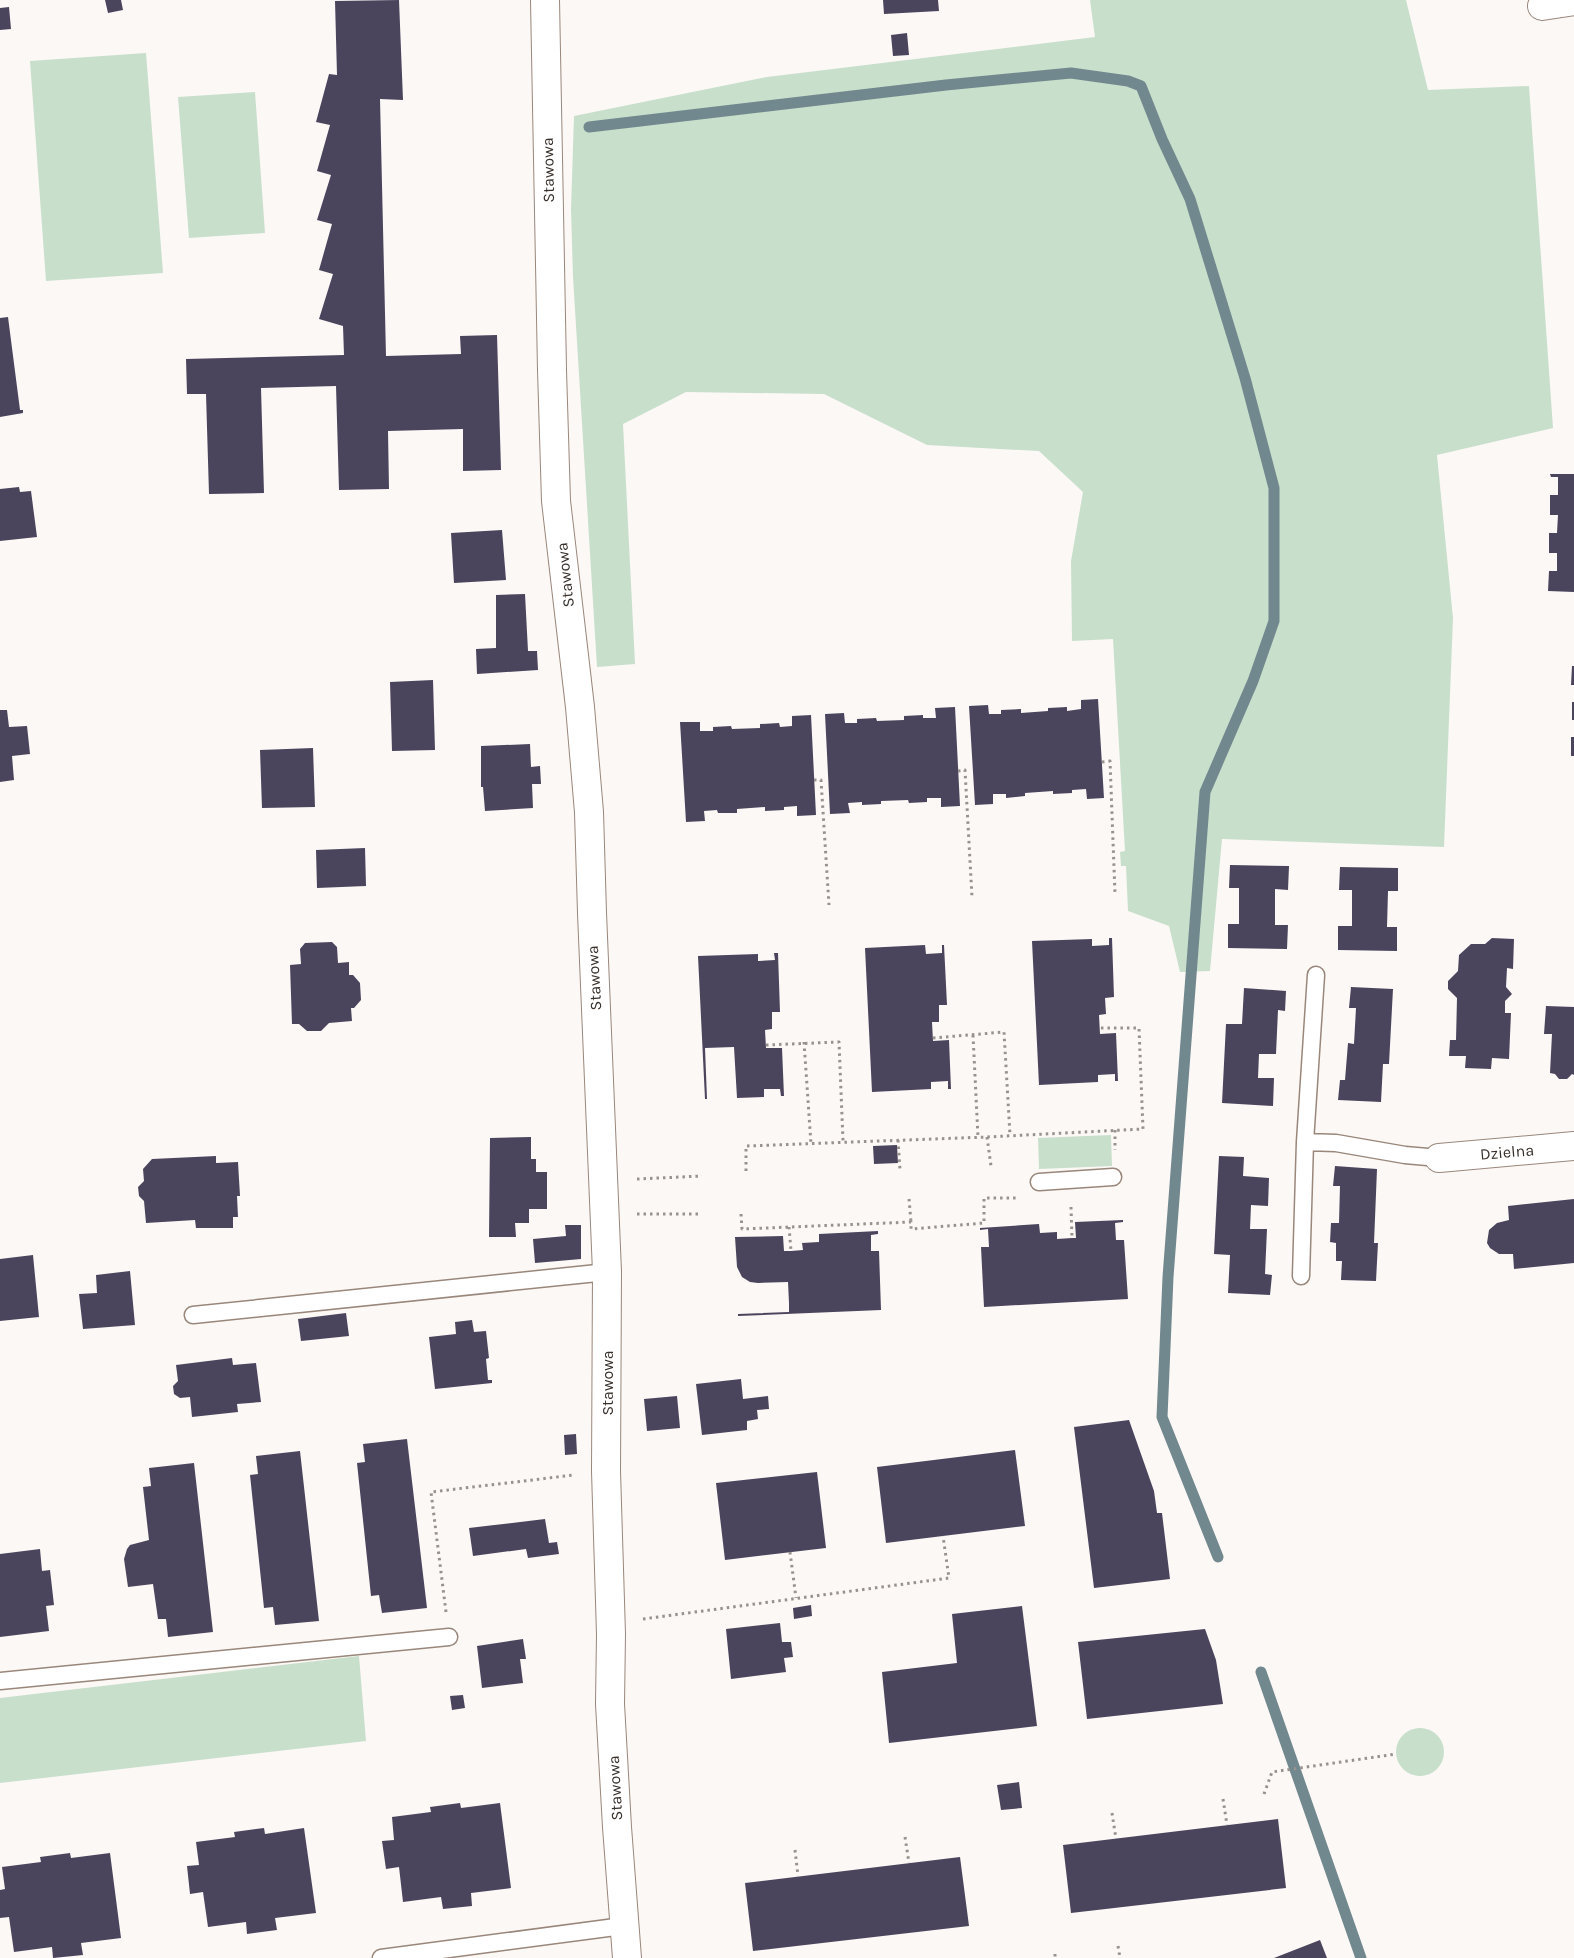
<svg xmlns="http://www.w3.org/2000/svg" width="1574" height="1958" font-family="Karla,sans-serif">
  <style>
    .green { fill: #c8dfcc }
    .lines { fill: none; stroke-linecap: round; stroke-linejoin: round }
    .stream { stroke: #71888e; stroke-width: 11 }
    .building { fill: #4b445d }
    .service-casing { stroke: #99877b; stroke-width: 19 }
    .minor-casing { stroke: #99877b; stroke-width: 30 }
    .path { stroke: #98928e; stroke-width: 3; stroke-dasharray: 2.5 4; stroke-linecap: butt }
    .service { stroke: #fff; stroke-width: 16 }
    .minor { stroke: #fff; stroke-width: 28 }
    .labels { text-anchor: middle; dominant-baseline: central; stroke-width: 5; stroke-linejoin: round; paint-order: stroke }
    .street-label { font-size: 16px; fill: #38302b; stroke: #fff }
  </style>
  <rect width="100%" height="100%" fill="#fcf8f5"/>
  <!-- green -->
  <path class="green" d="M1090 0H1406L1428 90 1529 86 1553 428 1437 455 1453 618 1444 847 1222 839 1210 971 1180 972 1169 926 1128 911 1126 866H1121L1120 852 1125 851 1113 639 1072 641 1071 561 1083 492 1039 451 927 445 824 394 686 392 623 424 635 664 597 667 573 277 571 209 574 116 767 77 1095 37Z
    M146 53 163 273 46 281 30 61Z
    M255 92 265 233 189 238 178 97Z
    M1111 1135 1112 1166 1039 1169 1038 1138Z
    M359 1656 366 1741 0 1783V1698Z
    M1396 1752a24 24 0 1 1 48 0a24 24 0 1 1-48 0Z"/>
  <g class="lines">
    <!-- stream -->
    <path class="stream" d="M589 127 946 85 1071 73 1128 81 1141 86 1162 139 1190 199 1245 378 1274 488V621L1253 681 1205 792 1168 1277 1162 1417 1218 1557
      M1261 1672 1361 1958"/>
  </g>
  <!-- building -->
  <path class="building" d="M105 0H121L123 10 108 13Z
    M399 0 403 100 380 99 386 356 461 354 460 336 497 335 501 470 463 471V429L388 431 389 489 339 490 336 386 261 388 264 493 209 494 206 394H187L186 359 344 355 343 326 319 319 333 274 319 270 332 224 317 220 331 175 317 171 330 125 316 122 329 74 337 75 335 1Z
    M883 0H938L939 11 884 14Z
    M9 7 11 29 0 30V8Z
    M907 33 909 55 893 56 891 35Z
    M8 317 20 410H23V413L0 417V318Z
    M1550 474H1574V592L1548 591 1549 571H1557V553H1549V533H1557L1558 515H1550V495H1558V477H1551Z
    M19 487 20 492 31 491 37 537 0 541V489Z
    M502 530 506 580 454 583 451 533Z
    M525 594 528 651H537L538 670 477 674 476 649 496 648V595Z
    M1572 666H1574V685H1571Z
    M433 680 435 750 392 751 390 682Z
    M1098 699 1104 798 1087 799 1086 789 1072 790V793L1053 794V791L1025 793V796L1006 798V794H993V804L975 805 969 706 988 705 989 714H1001V710L1021 709V713L1048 711V708L1067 707V711L1081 709V700Z
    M1572 702H1574V720H1572Z
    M955 707 960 806 941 807V798H927V802L909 803 908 800 881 801V804L862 805V802L848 803 850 813 830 814 825 714 844 713 845 723H857V719L876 718 877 721 904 720V716L923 715V718H936L935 708Z
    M0 710H7L9 727 27 726 30 754 12 756 14 780 0 782Z
    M811 715 816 815 797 816V806L784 807V810L765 811V807L737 809V813H718L717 810 704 811 705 821 686 822 680 722H700V731H713V727L731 726 732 729 760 728V724L779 723 780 727 792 726V716Z
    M1571 737H1574V756H1571Z
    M530 744 531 767 540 766 541 784H532L533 808 485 811 483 787H481V746Z
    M313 748 315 807 262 808 260 750Z
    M365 848 366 886 317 888 316 850Z
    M1230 865 1289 866 1288 890 1275 889V925H1288L1287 949 1228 948V924H1239V888H1229Z
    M1340 867 1398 868V891H1388L1387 927H1397V951L1338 950V926H1352V890H1339Z
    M1109 938H1112L1114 997 1105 998 1106 1014 1099 1015 1100 1034 1116 1033 1118 1081H1115V1074L1098 1075V1082L1039 1085 1032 941 1092 939V946L1109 945Z
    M1492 938 1514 939 1513 969 1507 968 1506 987 1512 994 1505 1001V1013H1511L1509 1059 1492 1058 1491 1069 1465 1068 1466 1056H1449L1450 1040H1456L1457 998 1448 989V981L1458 971 1459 955 1471 944H1485Z
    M332 942 337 947 338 963 349 962V975H353L360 983 361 1000 354 1008H351L352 1021 329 1023 321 1031H307L299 1024H292L290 965 301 964 300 949 305 943Z
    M925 945 926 954 942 953V945H944L947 1005H939V1022H932L933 1041 949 1040 951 1089H948V1081L931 1082V1089L872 1092 865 948Z
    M774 953H778L780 1012H772V1029L765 1030 766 1048H782L784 1096H781L780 1089H764V1097L737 1098 734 1047 705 1048 707 1099H705L698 956 758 954V961L775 960Z
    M1351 987 1393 989 1389 1064H1383L1381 1102 1338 1100 1340 1080H1345L1348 1043 1354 1044 1356 1008H1349Z
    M1244 988 1286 991 1285 1011 1278 1010 1276 1054H1259L1258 1078H1274L1273 1106 1222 1103 1226 1024H1242Z
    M1546 1006 1574 1007V1075L1572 1074 1567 1079H1559L1555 1074 1550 1073 1552 1034H1544Z
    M531 1137V1159H536V1172H547V1209H529V1223H515L516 1237H489L490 1138Z
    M897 1145 898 1163 874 1164 873 1146Z
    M216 1156V1163L238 1162 240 1196H237L238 1217H233V1228H196L195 1220 146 1223 144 1201 139 1196 138 1187 144 1181 143 1169 152 1159Z
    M1219 1156 1244 1157 1243 1176 1269 1178 1268 1206 1251 1205 1250 1229H1267L1265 1274 1272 1275 1270 1295 1228 1293 1230 1255 1214 1254Z
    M1335 1166 1377 1169 1374 1243H1378L1376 1281 1341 1280 1342 1261H1336V1243L1330 1242 1331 1223H1339L1340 1186H1333Z
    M1574 1199V1263L1514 1269 1513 1254H1499L1490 1248 1487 1243 1489 1230 1497 1223 1509 1220 1508 1206Z
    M1123 1220V1222L1115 1223 1116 1240H1124L1128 1299 984 1307 981 1247H989L988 1229 980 1230V1228L1039 1224 1040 1233 1057 1232V1239L1072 1238H1076L1075 1222Z
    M565 1225H581V1259L535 1263 533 1239 566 1236Z
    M878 1231V1234L871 1235V1251H879L881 1310 738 1316V1314L789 1312V1303L788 1282 758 1283 750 1282 742 1277 737 1267 735 1237 783 1236 784 1251H791L803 1250 802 1243 819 1242V1234Z
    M33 1255 39 1317 0 1321V1259Z
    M130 1271 135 1325 83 1329 79 1294 97 1293 96 1275Z
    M346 1313 349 1336 301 1341 298 1319Z
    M472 1320 474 1332 486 1331 489 1358 486 1359 488 1380H492V1383L435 1389 429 1337 456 1334 455 1322Z
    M232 1358 233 1365 256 1363 261 1402 237 1404 238 1412 192 1417 190 1397 180 1398 174 1394 173 1386 178 1381 176 1365Z
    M741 1379 743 1399 768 1396 769 1409 757 1410 758 1419 747 1421V1430L702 1435 696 1384Z
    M677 1396 680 1428 647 1431 644 1399Z
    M1129 1420 1154 1491 1157 1513H1162L1170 1579 1094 1588 1074 1427Z
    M576 1434 577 1454 565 1455 564 1435Z
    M407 1439 427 1608 382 1613 379 1595 371 1596 357 1463 365 1462 363 1444Z
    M1015 1450 1025 1526 886 1543 877 1467Z
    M300 1451 319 1621 275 1625 273 1607 264 1608 250 1475 258 1474 256 1456Z
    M194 1463 213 1632 168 1637 166 1619H158L153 1584 128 1587 124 1559 127 1549 130 1545 149 1540 143 1487 151 1486 149 1468Z
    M817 1472 826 1548 725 1560 716 1483Z
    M545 1519 549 1543 557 1542 559 1554 528 1558 526 1549 473 1556 469 1528Z
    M40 1549 42 1571 50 1570 54 1605 46 1606 49 1631 0 1637V1554Z
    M811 1605 812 1616 794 1619 793 1608Z
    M1022 1606 1037 1726 889 1743 882 1672 957 1663 952 1614Z
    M780 1623 782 1642H791L793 1657 784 1658 786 1672 731 1679 726 1629Z
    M1205 1629 1216 1660 1223 1704 1087 1719 1078 1642Z
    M523 1639 526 1659H520L523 1683 482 1688 477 1646Z
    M463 1695 465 1708 452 1710 450 1696Z
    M1019 1782 1022 1808 1001 1810 997 1785Z
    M460 1803 461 1808 500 1803 511 1888 471 1893 472 1906 443 1909 441 1897 403 1902 399 1867 386 1869 382 1841 394 1840 392 1817 431 1812 430 1807Z
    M1278 1819 1286 1888 1071 1913 1063 1845Z
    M264 1828 265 1834 304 1828 316 1913 275 1918 277 1930 247 1934 246 1922 208 1927 203 1892 190 1894 187 1866 199 1865 196 1842 235 1837 234 1832Z
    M70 1853 71 1858 110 1853 121 1938 81 1943 83 1955 53 1958 52 1947 14 1952 9 1917 0 1918V1890L5 1889 2 1867 41 1862 40 1857Z
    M960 1857 969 1926 753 1951 745 1883Z
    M1320 1940 1327 1958H1274Z"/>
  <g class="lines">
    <defs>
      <path id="service" d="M1305 1142 1316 975
        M1039 1182 1113 1177
        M1301 1276 1305 1142 1336 1143 1405 1155 1439 1158
        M193 1315 607 1272
        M0 1681 449 1637
        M381 1958 623 1926"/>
      <path id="minor" d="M545 0 552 370 556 501 580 707 589 812 592 913 607 1272 606 1471 611 1634 610 1704 617 1827 627 1958
        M1542 6 1574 1
        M1439 1158 1574 1146"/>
    </defs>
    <!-- service casing -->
    <use href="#service" class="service-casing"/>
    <!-- minor casing -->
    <use href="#minor" class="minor-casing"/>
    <!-- path -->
    <path class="path" d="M1102 762 1110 761 1115 894
      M958 771 965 770 972 897
      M814 780H821L829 905
      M973 1035 978 1137
      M933 1038 1004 1032 1010 1135
      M804 1042 811 1144
      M766 1045 839 1042 843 1141
      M1115 1130V1150
      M987 1137 991 1166
      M898 1140 900 1170
      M746 1171V1146L987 1137 1143 1129 1139 1028H1100
      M637 1179 702 1176
      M909 1199 911 1222
      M1071 1207 1072 1238
      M637 1214H698
      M741 1214 742 1229 911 1222V1229L984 1223V1198H1018
      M789 1227 791 1251
      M790 1552 796 1598
      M446 1612 431 1492 574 1475
      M643 1619 949 1578 943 1536
      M1264 1794 1272 1772 1396 1754
      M1223 1799 1227 1825
      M1112 1813 1116 1839
      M905 1837 909 1863
      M795 1850 798 1876
      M1118 1946 1120 1958
      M1055 1954V1958"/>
    <!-- service -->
    <use href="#service" class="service"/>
    <!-- minor -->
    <use href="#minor" class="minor"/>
  </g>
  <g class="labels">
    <!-- street labels -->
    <g class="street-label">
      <text transform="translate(548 170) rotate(-91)">Stawowa</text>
      <text transform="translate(565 575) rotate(-96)">Stawowa</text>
      <text transform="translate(594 978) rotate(-93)">Stawowa</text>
      <text transform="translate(1507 1152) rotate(-5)">Dzielna</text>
      <text transform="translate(607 1383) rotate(-90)">Stawowa</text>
      <text transform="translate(615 1788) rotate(-93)">Stawowa</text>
    </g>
  </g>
</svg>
